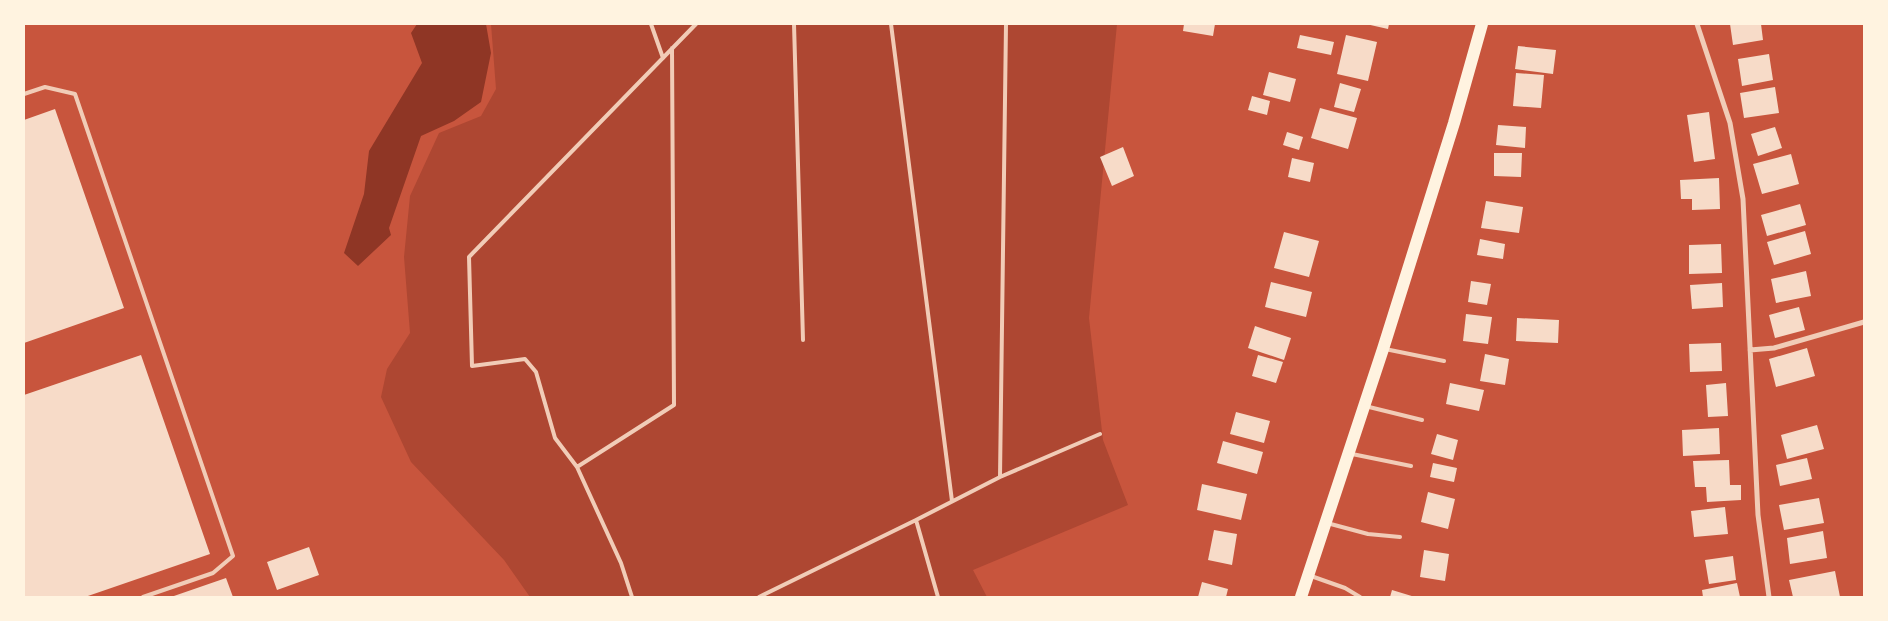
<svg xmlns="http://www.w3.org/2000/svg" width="1888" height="621" font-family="Raleway,sans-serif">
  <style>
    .green { fill: #ae4732 }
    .water { fill: #8f3625 }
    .building { fill: #f7dbc8 }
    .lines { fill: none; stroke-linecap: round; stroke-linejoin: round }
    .service { stroke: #f1ccb7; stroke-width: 4 }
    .minor { stroke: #f1ccb7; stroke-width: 5 }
    .primary { stroke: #fff3e0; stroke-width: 12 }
  </style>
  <rect width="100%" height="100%" fill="#c8553d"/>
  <!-- green -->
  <path class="green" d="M491 24H1117L1089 318 1103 440 1128 505 973 570 987 597H530L504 560 411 462 381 397 387 369 410 333 404 257 410 196 439 133 481 116 496 89Z"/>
  <!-- water -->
  <path class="water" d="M417 24H486L491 53 481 102 454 121 421 136 389 228 391 235 358 266 344 253 364 194 369 151 422 63 411 33Z"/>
  <!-- building -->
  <path class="building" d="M1184 24H1215L1213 36 1183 31Z
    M1366 24H1389L1388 29Z
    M1730 24H1761L1763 40 1733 45Z
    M1300 35 1334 42 1331 55 1297 48Z
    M1346 35 1377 42 1368 81 1337 74Z
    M1518 46 1556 50 1553 74 1515 69Z
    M1769 54 1773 80 1742 86 1738 59Z
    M1269 72 1296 79 1290 102 1263 95Z
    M1516 73 1544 75 1541 108 1513 106Z
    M1340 83 1361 89 1354 112 1334 107Z
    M1775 87 1779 113 1744 118 1740 93Z
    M1252 96 1270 101 1267 115 1248 110Z
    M1320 108 1357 118 1348 149 1311 138Z
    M55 109 124 308 24 343V120Z
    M1709 112 1715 159 1694 162 1687 115Z
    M1498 125 1526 127 1525 148 1496 145Z
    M1775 127 1782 148 1758 156 1751 134Z
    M1287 132 1303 137 1299 150 1283 145Z
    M1123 147 1134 176 1112 186 1100 157Z
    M1494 153H1522L1521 177 1494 176Z
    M1791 154 1799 184 1762 194 1753 164Z
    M1292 158 1314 163 1310 182 1288 177Z
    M1719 178 1720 209 1692 210V199H1681L1680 180Z
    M1486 201 1523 207 1519 233 1481 228Z
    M1800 204 1806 225 1767 236 1761 215Z
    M1805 231 1811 254 1774 265 1767 242Z
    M1284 232 1319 241 1309 277 1274 268Z
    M1480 239 1505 244 1503 259 1477 255Z
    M1721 244 1722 273 1689 274V245Z
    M1806 271 1811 296 1776 303 1771 279Z
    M1471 281 1491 284 1487 305 1468 302Z
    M1271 282 1312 292 1306 317 1265 307Z
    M1722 283 1723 307 1692 309 1690 285Z
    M1799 307 1805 330 1775 338 1769 315Z
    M1466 314 1492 317 1488 344 1463 341Z
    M1517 318 1559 320 1558 343 1516 341Z
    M1255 326 1291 338 1284 360 1248 348Z
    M1721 343 1722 371 1690 372 1689 344Z
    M1807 348 1815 376 1776 387 1769 359Z
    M1485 354 1509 359 1505 385 1480 381Z
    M141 355 210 554 85 597H24V395Z
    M1258 355 1283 362 1276 383 1252 376Z
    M1450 383 1484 390 1479 411 1446 404Z
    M1726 383 1728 416 1708 417 1706 385Z
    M1236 412 1270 421 1264 443 1230 434Z
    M1817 425 1824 449 1787 459 1781 435Z
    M1719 428 1720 454 1683 456 1682 430Z
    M1437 434 1458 440 1453 460 1431 454Z
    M1223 441 1263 452 1257 474 1217 463Z
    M1807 458 1812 479 1780 486 1776 465Z
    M1729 460 1730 485H1741V500L1707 502 1706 487H1695L1693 461Z
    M1433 463 1457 468 1454 482 1430 477Z
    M1202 484 1247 494 1241 520 1197 510Z
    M1428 492 1455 499 1448 529 1421 522Z
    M1819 498 1824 523 1784 530 1779 505Z
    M1725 507 1728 534 1694 537 1691 511Z
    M1214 530 1237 534 1232 565 1208 560Z
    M1823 531 1827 558 1790 564 1787 538Z
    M309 547 319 575 277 590 267 562Z
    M1424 550 1449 554 1445 581 1420 577Z
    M1733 556 1736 580 1709 584 1705 560Z
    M1835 571 1840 597H1793L1789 580Z
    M226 578 233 597H171Z
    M1202 582 1228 589 1226 597H1198Z
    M1737 583 1740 597H1703L1702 590Z
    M1392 590 1415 597H1390Z"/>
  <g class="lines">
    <!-- service -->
    <path class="service" d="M651 24 663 58
      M794 24 803 340
      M891 24 952 501
      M24 94 45 87 75 94 233 556 213 573 143 597
      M1385 349 1444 361
      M1365 406 1422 420
      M1352 454 1411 466
      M577 467 674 405 672 48
      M1000 477 1100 434
      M1327 523 1368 534 1400 537
      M1311 576 1345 588 1360 597
      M632 597 621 563 577 467 555 438 536 372 525 359 472 366 469 257 696 24
      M759 597 916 520
      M938 597 916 520 1000 477 1006 24"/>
    <!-- minor -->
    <path class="minor" d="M1697 24 1730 123 1743 199 1758 515 1769 597
      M1750 350 1774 348 1864 322"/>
    <!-- primary -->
    <path class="primary" d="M1301 597 1383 349 1454 123 1482 24"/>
  </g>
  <!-- border -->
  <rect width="1888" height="621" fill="none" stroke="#fff3e0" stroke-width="50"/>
</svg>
